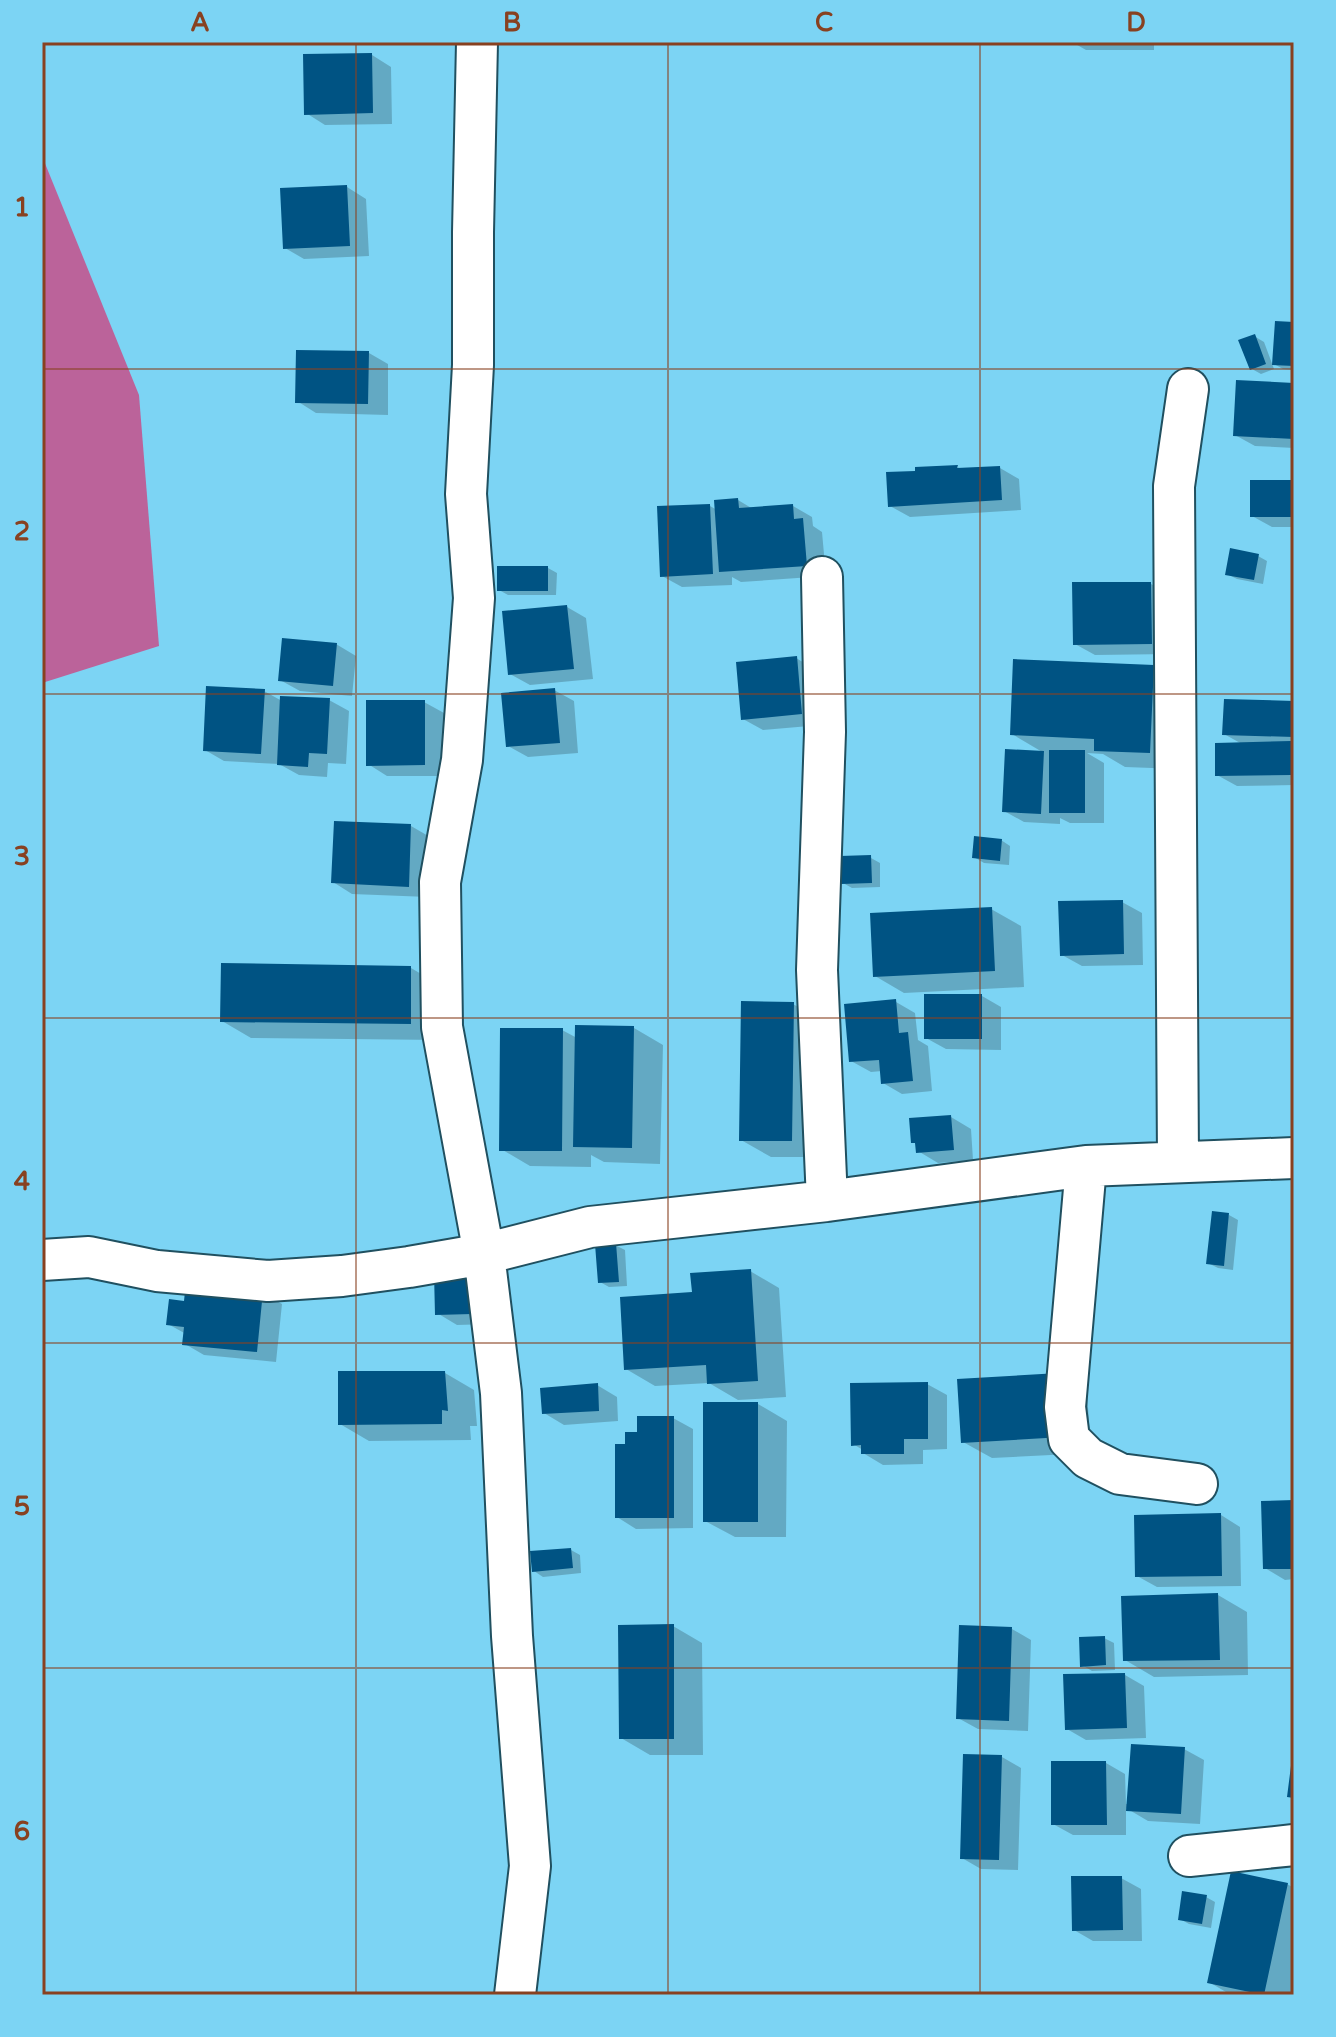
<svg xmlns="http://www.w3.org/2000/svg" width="1336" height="2037" font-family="'Varela Round',sans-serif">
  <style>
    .forest { fill: #bb639a }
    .shadow { fill: #0003 }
    .building { fill: #005383 }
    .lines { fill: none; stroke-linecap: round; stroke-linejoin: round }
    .minor-casing { stroke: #205060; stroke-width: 44 }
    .minor { stroke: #fff; stroke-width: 40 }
    .grid { fill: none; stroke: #884120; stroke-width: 2; stroke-opacity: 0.55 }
    .neatline { fill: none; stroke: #884120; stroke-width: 3 }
    .grid-label { font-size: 26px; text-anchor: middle; font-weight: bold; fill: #884120 }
  </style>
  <rect width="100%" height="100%" fill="#7cd4f4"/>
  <!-- forest -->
  <path class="forest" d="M42 156 139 395 159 646 42 683Z"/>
  <!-- shadow -->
  <path class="shadow" d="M1072 42H1154V50H1086Z
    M372 55 391 67 392 124 325 125 306 113Z
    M347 187 366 199 369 256 304 259 285 248Z
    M1294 324V370L1283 369 1274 364Z
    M1254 336 1264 342 1274 369 1261 374 1252 369Z
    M369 353 388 364V415L316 413 297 401Z
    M1294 385V448L1255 446 1235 435Z
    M957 467 963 470 1000 468 1019 479 1021 510 910 517 890 506Z
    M1294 482V527H1272L1252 516Z
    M738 500 753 509 793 506 812 517 813 526 822 532 826 576 741 582 732 577V585L682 587 662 576 710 506 717 510Z
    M1258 556 1267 561 1263 584 1237 579 1227 574Z
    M548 568 557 573 556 595H508L499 590Z
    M1151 584 1170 595 1171 654 1095 655 1075 644Z
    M567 607 586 618 593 679 530 685 510 674Z
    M336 644 356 656 352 696 300 691 280 680Z
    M796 658 816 670 821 725 763 730 743 719Z
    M1154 667 1183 684 1179 769 1125 767 1103 754 1087 753 1104 763V823H1070L1060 818V824L1024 822 1004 811 1044 753 1012 734Z
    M554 690 574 701 578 753 528 757 508 746Z
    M264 691 282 701 329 700 349 711 346 764 328 763 327 777 299 775 279 764 224 761 205 750Z
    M424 702 444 713V776H387L368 764Z
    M1294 703V785L1237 786 1217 775 1242 744 1224 734Z
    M411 826 430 837 428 897 352 894 333 882Z
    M1001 840 1010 846 1009 865 984 863 974 857Z
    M871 858 880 863V887L852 888 843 883Z
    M1122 902 1142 913 1143 965 1082 966 1062 955Z
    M991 909 1021 926 1024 987 904 993 875 976Z
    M411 968 440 985V1040L251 1038 222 1021Z
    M982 996 1001 1007V1050L946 1049 926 1038Z
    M896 1002 915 1013 918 1040 928 1046 932 1091 902 1094 883 1083 882 1071 871 1072 851 1061Z
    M793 1004 822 1021 821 1157H771L741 1140Z
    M634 1028 663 1045 660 1164 604 1162 591 1155V1167L530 1166 501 1149 562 1030 577 1038Z
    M951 1117 971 1129 973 1160 938 1163 918 1151V1145L913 1142Z
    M1229 1215 1238 1220 1233 1270 1218 1268 1208 1263Z
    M615 1245 625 1250 627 1286 609 1287 600 1282Z
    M750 1271 779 1288 786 1397 738 1400 709 1383 655 1386 626 1369 694 1294Z
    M436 1275 491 1324 457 1325 437 1313Z
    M263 1293 282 1304 276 1362 204 1355 185 1344 186 1334 168 1324 186 1303Z
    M445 1373 474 1390 477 1426H470L471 1440 369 1441 340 1424Z
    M1058 1375 1087 1392 1091 1453 992 1458 963 1442Z
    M927 1384 947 1395V1449L923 1450V1464L883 1465 863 1453V1450L853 1444Z
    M597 1385 617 1397 618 1421 564 1425 544 1413Z
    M758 1404 787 1421 786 1537H735L705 1521Z
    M673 1418 693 1429V1528L636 1529 617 1517 627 1446 638 1434Z
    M1294 1502V1579L1285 1580 1265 1568Z
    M1221 1515 1240 1527 1241 1586 1157 1587 1137 1576Z
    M571 1550 580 1555 581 1573 543 1577 534 1571Z
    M1218 1595 1247 1612 1248 1675 1154 1677 1125 1660Z
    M673 1626 702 1643 703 1755H650L621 1738Z
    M1012 1629 1031 1640 1028 1731 978 1729 958 1718Z
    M1104 1638 1114 1643 1115 1670 1092 1671 1082 1665Z
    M1125 1675 1144 1686 1146 1738 1086 1740 1067 1729Z
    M1184 1749 1204 1760 1200 1824 1148 1821 1126 1808V1835H1073L1053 1824 1106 1763 1125 1774 1126 1804H1129Z
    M1002 1757 1021 1768 1018 1870 981 1869 962 1858Z
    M1121 1878 1141 1889 1142 1941H1093L1074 1930Z
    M1287 1884 1294 1888V1995H1231L1209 1982Z
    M1206 1897 1215 1902 1211 1928 1189 1924 1180 1919Z"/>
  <!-- building -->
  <path class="building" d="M372 53 373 113 304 115 303 54Z
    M347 185 350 246 283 249 280 188Z
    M1275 321 1294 322V366L1272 365Z
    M1255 334 1266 364 1250 370 1238 340Z
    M296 350 369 351 368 404 295 403Z
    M1236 380 1294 383V439L1233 436Z
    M958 465 957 468 1000 466 1002 500 888 507 886 472 915 471V467Z
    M1250 480H1294V517H1250Z
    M738 498 739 508 793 504 794 519 803 518 807 566 719 572 714 500Z
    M710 504 713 574 660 577 657 506Z
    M1230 548 1259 554 1254 580 1225 575Z
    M497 566H548V591H497Z
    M1072 582H1151L1152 644 1073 645Z
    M567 605 574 669 508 675 502 611Z
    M282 638 337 643 333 686 278 681Z
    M797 656 802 714 741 720 736 662Z
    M1013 659 1154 665 1150 753 1094 751V739L1010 735Z
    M206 686 265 689 261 754 203 751Z
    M555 688 560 743 506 747 501 693Z
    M280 696 330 698 327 754 309 753 308 767 277 765Z
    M1224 699 1294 701V737L1222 735Z
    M366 700H425V765L366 766Z
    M1291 741V775L1215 776V743Z
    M1005 749 1044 751 1041 814 1002 812Z
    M1049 750H1085V813H1049Z
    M334 821 411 824 409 887 331 883Z
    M974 836 1002 839 1000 861 972 858Z
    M871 855 872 883 841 884 840 856Z
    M1123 900 1124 954 1060 956 1058 901Z
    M992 907 995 971 873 977 870 913Z
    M221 963 411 966V1024L220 1022Z
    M924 994H982V1039H924Z
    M896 999 899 1033 908 1032 913 1081 881 1084 879 1060 849 1062 844 1004Z
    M741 1001 794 1002 792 1141H739Z
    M575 1025 634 1026 632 1148 573 1147Z
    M500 1028H563L562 1151H499Z
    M951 1115 954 1150 916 1153 915 1143H911L909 1118Z
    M1212 1211 1229 1213 1224 1266 1206 1264Z
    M616 1243 619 1282 598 1283 595 1244Z
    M751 1269 758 1381 707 1384 706 1365 624 1370 620 1297 692 1292 690 1273Z
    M471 1271 472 1314 435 1315 434 1273Z
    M186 1282 263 1291 257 1352 182 1345 184 1327 166 1325 169 1299 184 1301Z
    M338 1371H445L448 1411 442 1410V1424L338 1425Z
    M1059 1373 1063 1437 961 1443 957 1379Z
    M928 1382V1439H904V1454H861V1445L851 1446 850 1383Z
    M598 1383 599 1411 542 1414 540 1388Z
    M703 1402H758V1522H703Z
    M637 1416H674V1518H615V1444H625V1432H637Z
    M1294 1500V1569H1263L1261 1501Z
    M1221 1513 1222 1576 1135 1577 1134 1515Z
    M571 1548 573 1568 532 1572 530 1551Z
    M1218 1593 1220 1660 1123 1661 1121 1596Z
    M674 1624V1739H619L618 1625Z
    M959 1625 1012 1627 1009 1721 956 1719Z
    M1105 1636 1106 1665 1080 1667 1079 1637Z
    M1125 1673 1127 1728 1065 1730 1063 1674Z
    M1131 1744 1185 1747 1181 1814 1126 1811Z
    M963 1754 1002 1755 999 1860 960 1859Z
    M1292 1758H1294V1798L1287 1797Z
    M1051 1761H1106L1107 1825H1051Z
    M1231 1871 1288 1883 1264 1995 1207 1983Z
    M1071 1876H1122L1123 1930 1072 1931Z
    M1182 1891 1207 1895 1202 1924 1178 1920Z"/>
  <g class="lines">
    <defs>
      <path id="minor" d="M477 42 473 232V365L466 494 474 598 462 760 440 882 442 1027 484 1254 501 1393 512 1636 530 1866 515 1995
        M822 577 825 732 817 970 827 1201
        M1178 1161 1174 486 1188 389
        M1086 1166 1065 1407 1069 1439 1088 1458 1120 1474 1197 1484
        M42 1260 89 1257 157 1271 268 1281 342 1276 409 1267 484 1254 590 1227 827 1201 1086 1166 1294 1158
        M1189 1856 1294 1845"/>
    </defs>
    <!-- minor casing -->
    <use href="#minor" class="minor-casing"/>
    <!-- minor -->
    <use href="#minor" class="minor"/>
  </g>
  <!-- grid -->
  <path class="grid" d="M356 42V1995M668 42V1995M980 42V1995M42 369H1294M42 694H1294M42 1018H1294M42 1343H1294M42 1668H1294"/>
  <!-- border -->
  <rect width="1336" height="2037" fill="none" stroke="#7cd4f4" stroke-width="88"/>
  <rect x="44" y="44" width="1248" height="1949" class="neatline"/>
  <g class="grid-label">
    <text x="200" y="31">A</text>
    <text x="512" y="31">B</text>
    <text x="824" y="31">C</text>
    <text x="1136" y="31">D</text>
    <text x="22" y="216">1</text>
    <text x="22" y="540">2</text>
    <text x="22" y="865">3</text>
    <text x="22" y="1190">4</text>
    <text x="22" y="1515">5</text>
    <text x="22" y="1840">6</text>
  </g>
</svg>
